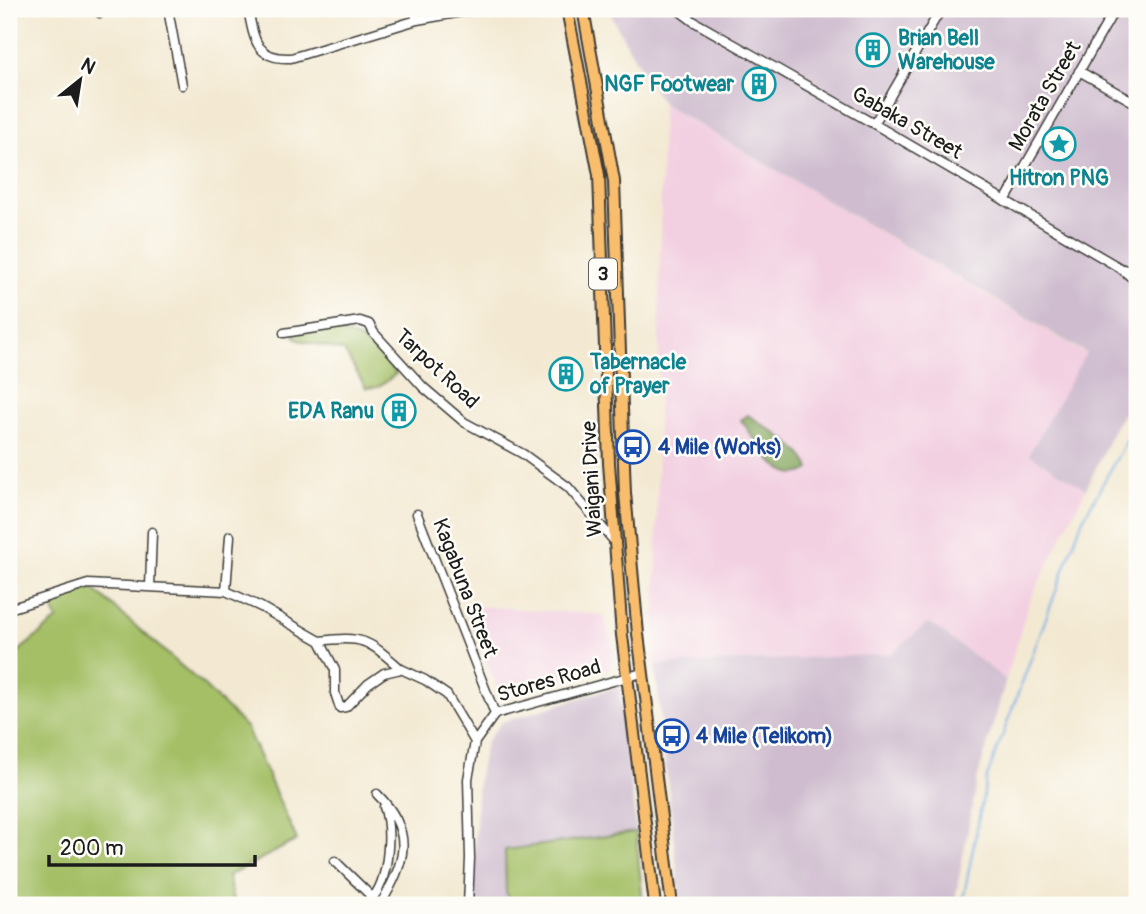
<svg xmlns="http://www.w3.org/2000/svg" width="1146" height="914" font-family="Pangolin,sans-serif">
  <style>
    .built { fill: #f2cfe1 }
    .industrial { fill: #cfbdcf }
    .green { fill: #a4bf66; stroke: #606e41; stroke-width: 2 }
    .forest { fill: #83a65b; stroke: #50613c; stroke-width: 2 }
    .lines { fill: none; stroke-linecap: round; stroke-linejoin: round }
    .stream { stroke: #74ace3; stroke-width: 2 }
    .minor-casing { stroke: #3c3b37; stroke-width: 11 }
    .highway-casing { stroke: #3c3b37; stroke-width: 14 }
    .minor { stroke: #fff; stroke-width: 8 }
    .highway { stroke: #f9be6d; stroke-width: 10 }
    .labels { text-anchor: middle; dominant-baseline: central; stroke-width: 5; stroke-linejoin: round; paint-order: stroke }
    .shield { fill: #fdfcf7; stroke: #605f5e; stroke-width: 2 }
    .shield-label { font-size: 19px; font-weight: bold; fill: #1c1c1c }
    .culture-label { font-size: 21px; font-weight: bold; fill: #0d838f; stroke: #fdfcf7; text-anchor: start }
    .street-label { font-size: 21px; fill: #1c1c1c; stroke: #fdfcf7 }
    .transit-label { font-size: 21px; font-weight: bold; fill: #164399; stroke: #fdfcf7; text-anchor: start }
  </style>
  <rect width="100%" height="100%" fill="#fdfcf7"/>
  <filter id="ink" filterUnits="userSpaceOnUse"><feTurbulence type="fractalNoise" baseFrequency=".0143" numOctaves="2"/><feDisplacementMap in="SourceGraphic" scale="14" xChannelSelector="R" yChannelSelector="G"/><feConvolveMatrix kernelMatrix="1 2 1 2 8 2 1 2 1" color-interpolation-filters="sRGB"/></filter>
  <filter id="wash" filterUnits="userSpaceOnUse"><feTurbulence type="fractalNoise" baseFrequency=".00686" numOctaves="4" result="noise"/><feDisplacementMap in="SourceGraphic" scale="28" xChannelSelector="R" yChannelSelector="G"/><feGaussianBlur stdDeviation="1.57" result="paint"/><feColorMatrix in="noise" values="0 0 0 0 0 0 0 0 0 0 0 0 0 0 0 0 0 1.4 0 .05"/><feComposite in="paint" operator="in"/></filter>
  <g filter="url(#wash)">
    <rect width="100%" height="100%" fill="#f3e9d2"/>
    <!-- built -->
    <path class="built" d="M662 103 1086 354 1029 454 1086 489 1029 602 1006 680 929 622 892 654 655 665Z
      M463 605 604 615 615 658 609 668 500 695Z"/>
    <!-- industrial -->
    <path class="industrial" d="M608 9H1137V388L1112 433 1086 489 1029 454 1086 353 662 103 628 47Z
      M929 622 1006 680 977 780 954 905H681L655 665 891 654Z
      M619 686 645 905H472L478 781 486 742 502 722Z"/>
    <!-- green -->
    <path class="green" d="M332 330C363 335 376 351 396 374L378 387 366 388 344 351 299 340 294 336 296 333Z
      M91 587 202 684 246 727 297 840 228 876 234 905H9V659L57 620 50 602Z
      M636 832 643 905H512L506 892 505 850Z"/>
    <!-- forest -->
    <path class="forest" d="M748 415C766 427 804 448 810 469 779 489 757 440 741 420Z"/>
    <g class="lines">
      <!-- stream -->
      <path class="stream" d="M962 905 987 777 1082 521 1137 422"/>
    </g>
  </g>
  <g filter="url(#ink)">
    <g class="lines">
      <defs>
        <path id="minor" d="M168 9 182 85
          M248 9C254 38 255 60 291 58L417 20 479 9
          M414 9 417 20
          M677 9 693 21 874 124 1120 268 1137 282
          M100 13 102 9
          M1079 71 1137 104
          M874 124 941 9
          M1005 201 1115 9
          M1120 268 1137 273
          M284 333 360 321 369 324 374 333 423 387 464 422 523 454 568 487 614 541
          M417 514 495 714
          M150 587 152 532
          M226 591 230 536
          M9 609 88 584 226 591 261 607 320 641 335 670V693L340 708 346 707 368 684 384 673 401 669 425 680 447 695 475 742
          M320 641C364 635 369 641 401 669
          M377 794C416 833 405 863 380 905
          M335 861 373 898
          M360 905C364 903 371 900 374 896 389 877 392 829 384 807
          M468 905 470 858 468 779 475 742 495 714 642 673"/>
        <path id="highway" d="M567 9 599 175 609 463 622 635 655 905
          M583 9 614 181 625 493 638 634 672 905"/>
      </defs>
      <!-- minor casing -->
      <use href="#minor" class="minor-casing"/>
      <!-- highway casing -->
      <use href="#highway" class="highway-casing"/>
      <!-- minor -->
      <use href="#minor" class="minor"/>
      <!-- highway -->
      <use href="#highway" class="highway"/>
    </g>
  </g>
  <!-- icons -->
  <defs>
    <symbol id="building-ring" viewBox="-11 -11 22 22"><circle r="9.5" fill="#fdfcf7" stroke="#0f9aa8" stroke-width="1.5"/><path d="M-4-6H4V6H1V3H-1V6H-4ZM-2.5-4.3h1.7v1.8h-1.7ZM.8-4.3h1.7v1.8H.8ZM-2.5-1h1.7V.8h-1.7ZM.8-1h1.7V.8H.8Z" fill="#0f9aa8"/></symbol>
    <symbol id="sight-ring" viewBox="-11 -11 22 22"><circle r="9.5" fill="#fdfcf7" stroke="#0f9aa8" stroke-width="1.5"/><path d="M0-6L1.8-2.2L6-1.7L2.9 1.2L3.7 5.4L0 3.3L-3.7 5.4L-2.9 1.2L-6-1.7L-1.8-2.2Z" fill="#0f9aa8"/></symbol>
    <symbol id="bus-ring" viewBox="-11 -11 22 22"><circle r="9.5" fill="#fdfcf7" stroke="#1a4fb4" stroke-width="1.5"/><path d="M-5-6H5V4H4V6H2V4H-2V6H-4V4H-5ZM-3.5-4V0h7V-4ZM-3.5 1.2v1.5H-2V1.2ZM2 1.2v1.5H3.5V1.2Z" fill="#1a4fb4"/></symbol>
  </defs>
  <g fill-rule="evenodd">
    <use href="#building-ring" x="854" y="31" width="38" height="38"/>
    <use href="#building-ring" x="740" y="65" width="38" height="38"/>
    <use href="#sight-ring" x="1040" y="125" width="38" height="38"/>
    <use href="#building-ring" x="547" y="355" width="38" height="38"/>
    <use href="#building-ring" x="380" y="392" width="38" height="38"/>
    <use href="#bus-ring" x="614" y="428" width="38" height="38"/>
    <use href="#bus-ring" x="653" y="717" width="38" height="38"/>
  </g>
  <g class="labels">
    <!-- shield labels -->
    <rect class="shield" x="589" y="258.5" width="28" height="31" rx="5"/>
    <g class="shield-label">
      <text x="603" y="274">3</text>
    </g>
    <!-- culture labels -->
    <g class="culture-label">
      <text x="898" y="38">Brian Bell<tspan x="898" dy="24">Warehouse</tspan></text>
      <text x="734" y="84" text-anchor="end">NGF Footwear</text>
      <text x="1059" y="178" text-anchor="middle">Hitron PNG</text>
      <text x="590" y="362">Tabernacle<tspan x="590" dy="24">of Prayer</tspan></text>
      <text x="374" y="411" text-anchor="end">EDA Ranu</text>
    </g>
    <!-- street labels -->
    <g class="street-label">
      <text transform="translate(1045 96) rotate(-60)">Morata Street</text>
      <text transform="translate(907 123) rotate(30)">Gabaka Street</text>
      <text transform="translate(437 369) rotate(43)">Tarpot Road</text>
      <text transform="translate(592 479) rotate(-93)">Waigani Drive</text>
      <text transform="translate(465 588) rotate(69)">Kagabuna Street</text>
      <text transform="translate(549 681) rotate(-16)">Stores Road</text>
    </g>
    <!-- transit labels -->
    <g class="transit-label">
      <text x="658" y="447">4 Mile (Works)</text>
      <text x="696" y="736">4 Mile (Telikom)</text>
    </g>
  </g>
  <!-- margin -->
  <rect width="1146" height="914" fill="none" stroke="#fdfcf7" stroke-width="35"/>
  <!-- north arrow -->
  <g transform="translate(80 80) rotate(30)" stroke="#fdfcf7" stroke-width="5" paint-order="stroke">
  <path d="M0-5L12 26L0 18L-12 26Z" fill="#1c1c1c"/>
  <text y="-10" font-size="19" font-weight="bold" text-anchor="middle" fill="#1c1c1c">N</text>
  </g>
  <!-- scale -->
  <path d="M49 855v10h206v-10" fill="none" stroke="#1c1c1c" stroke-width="3.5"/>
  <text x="60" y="855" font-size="21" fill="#1c1c1c" stroke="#fdfcf7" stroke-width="5" paint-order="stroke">200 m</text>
</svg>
